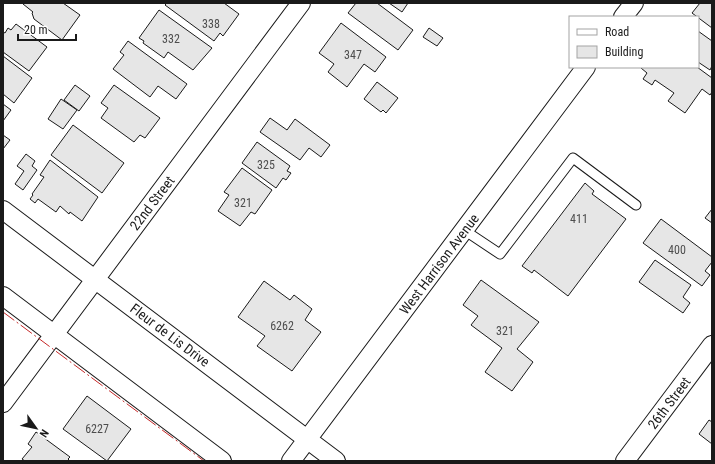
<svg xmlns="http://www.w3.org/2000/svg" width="715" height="464" font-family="'Roboto Condensed',sans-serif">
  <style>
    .building { fill: #e6e6e6; stroke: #1a1a1a }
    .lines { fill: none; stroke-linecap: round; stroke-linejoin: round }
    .service-casing { stroke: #1a1a1a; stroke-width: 11 }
    .minor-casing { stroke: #1a1a1a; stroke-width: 20 }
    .service { stroke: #fff; stroke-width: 9 }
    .minor { stroke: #fff; stroke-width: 18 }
    .power { stroke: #c62828; stroke-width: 1; stroke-dasharray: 14 3 2 3; stroke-linecap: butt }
    .labels { text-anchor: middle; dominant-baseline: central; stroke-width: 3; stroke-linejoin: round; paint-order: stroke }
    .number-label { font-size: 12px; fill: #4d4d4d }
    .street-label { font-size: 14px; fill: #1a1a1a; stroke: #fff }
  </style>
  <rect width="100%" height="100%" fill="#fff"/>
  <!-- building -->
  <path class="building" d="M24 3H63L80 15 62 40 34 19 32 13 33 12 23 4Z
    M167 3H224L239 14 223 36 220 33 214 41 165 5Z
    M356 3H377L413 30 398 50 348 13Z
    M389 3H408L402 12Z
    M700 3H712V28L692 13Z
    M159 10 212 48 193 70 168 52 164 58 143 43 144 41 139 38Z
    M341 23 386 57 375 72 364 64 347 87 328 72 334 64 319 53Z
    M16 24 47 47 29 71 3 52V32L5 33 8 28 11 30Z
    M429 28 443 38 437 46 423 37Z
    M698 31 712 41V66L710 70 698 62Z
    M128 41 187 84 176 99 158 86 150 97 113 69 124 55 120 52Z
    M3 56 32 78 14 103 3 94Z
    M642 67H697L712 78V92L710 95 702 89 685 113 668 101 674 93 655 80 652 85 643 79 647 73 641 68Z
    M377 82 398 98 386 113 383 110 381 112 364 99Z
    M75 85 90 96 79 111 64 100Z
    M114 85 160 118 145 138 140 135 134 142 101 118 108 108 101 103Z
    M61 99 77 110 63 129 48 119Z
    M3 104 11 110 3 121Z
    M270 118 287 130 295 119 330 145 321 157 309 148 300 160 260 132Z
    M73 125 124 163 102 193 51 155Z
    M3 135 10 140 3 149Z
    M257 142 290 166 287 171 291 173 286 180 283 178 276 188 242 163Z
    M26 154 35 161 32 166 37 170 23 190 15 184 24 171 17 166Z
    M50 160 98 197 82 221 70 212 69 214 60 206 56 212 38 199 35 203 30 199 33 195 32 194 44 177 40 175Z
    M242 168 272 190 255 214 251 212 240 226 218 211 229 195 224 192Z
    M585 183 594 191 592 194 626 219 568 296 534 270 532 273 522 266Z
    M712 209V223L705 218Z
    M661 219 712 257V262L705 271 710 275 702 286 643 243Z
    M655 260 691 285 683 297 690 303 683 313 639 282Z
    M481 280 539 322 517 349 533 362 512 391 485 372 502 348 471 325 478 316 463 305Z
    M264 281 290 300 294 295 312 309 305 320 321 332 292 371 257 346 265 336 238 317Z
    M87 396 131 429 107 461 63 429Z
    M709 420 712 422V444L699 434Z
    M36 432 70 457 68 459 70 461H25L22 459 32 447 28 444Z"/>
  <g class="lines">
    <defs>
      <path id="service" d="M464 230 500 254 573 158 636 205"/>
      <path id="minor" d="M623 17 634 3
        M3 210 336 461
        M3 296 222 461
        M3 403 301 3
        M291 461 586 67
        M625 461 712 345"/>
    </defs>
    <!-- service casing -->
    <use href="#service" class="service-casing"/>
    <!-- minor casing -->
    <use href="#minor" class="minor-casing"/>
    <!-- service -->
    <use href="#service" class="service"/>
    <!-- minor -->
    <use href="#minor" class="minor"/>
    <!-- power -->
    <path class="power" d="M3 312 204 461"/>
  </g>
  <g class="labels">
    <!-- number labels -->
    <g class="number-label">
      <text x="211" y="24">338</text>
      <text x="171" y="39">332</text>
      <text x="353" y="55">347</text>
      <text x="266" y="165">325</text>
      <text x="243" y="203">321</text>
      <text x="579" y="219">411</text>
      <text x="677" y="250">400</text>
      <text x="282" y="326">6262</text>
      <text x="505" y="331">321</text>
      <text x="97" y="429">6227</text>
    </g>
    <!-- street labels -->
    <g class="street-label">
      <text transform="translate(152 203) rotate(-53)">22nd Street</text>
      <text transform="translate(439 264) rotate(-53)">West Harrison Avenue</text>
      <text transform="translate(170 335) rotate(37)">Fleur de Lis Drive</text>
      <text transform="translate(669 403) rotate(-53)">26th Street</text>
    </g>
  </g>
  <!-- border -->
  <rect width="715" height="464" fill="none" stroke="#1a1a1a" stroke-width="8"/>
  <!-- legend -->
  <rect x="569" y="16" width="130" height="52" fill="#ffffff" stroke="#a3a3a3"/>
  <rect x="577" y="29" width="20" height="6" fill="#ffffff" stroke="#a3a3a3"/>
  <text x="605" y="36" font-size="12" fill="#1a1a1a">Road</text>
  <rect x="577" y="46" width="20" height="12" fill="#e6e6e6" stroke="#a3a3a3"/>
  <text x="605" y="56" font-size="12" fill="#1a1a1a">Building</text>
  <!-- north arrow -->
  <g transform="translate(36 428) rotate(123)" stroke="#ffffff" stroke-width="3" paint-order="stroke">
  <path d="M0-3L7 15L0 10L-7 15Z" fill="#1a1a1a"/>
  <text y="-6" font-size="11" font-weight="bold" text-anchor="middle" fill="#1a1a1a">N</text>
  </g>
  <!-- scale -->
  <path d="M18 34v6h58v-6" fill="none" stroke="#1a1a1a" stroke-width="2"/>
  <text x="24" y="34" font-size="12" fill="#1a1a1a" stroke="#ffffff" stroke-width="3" paint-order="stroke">20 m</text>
</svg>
